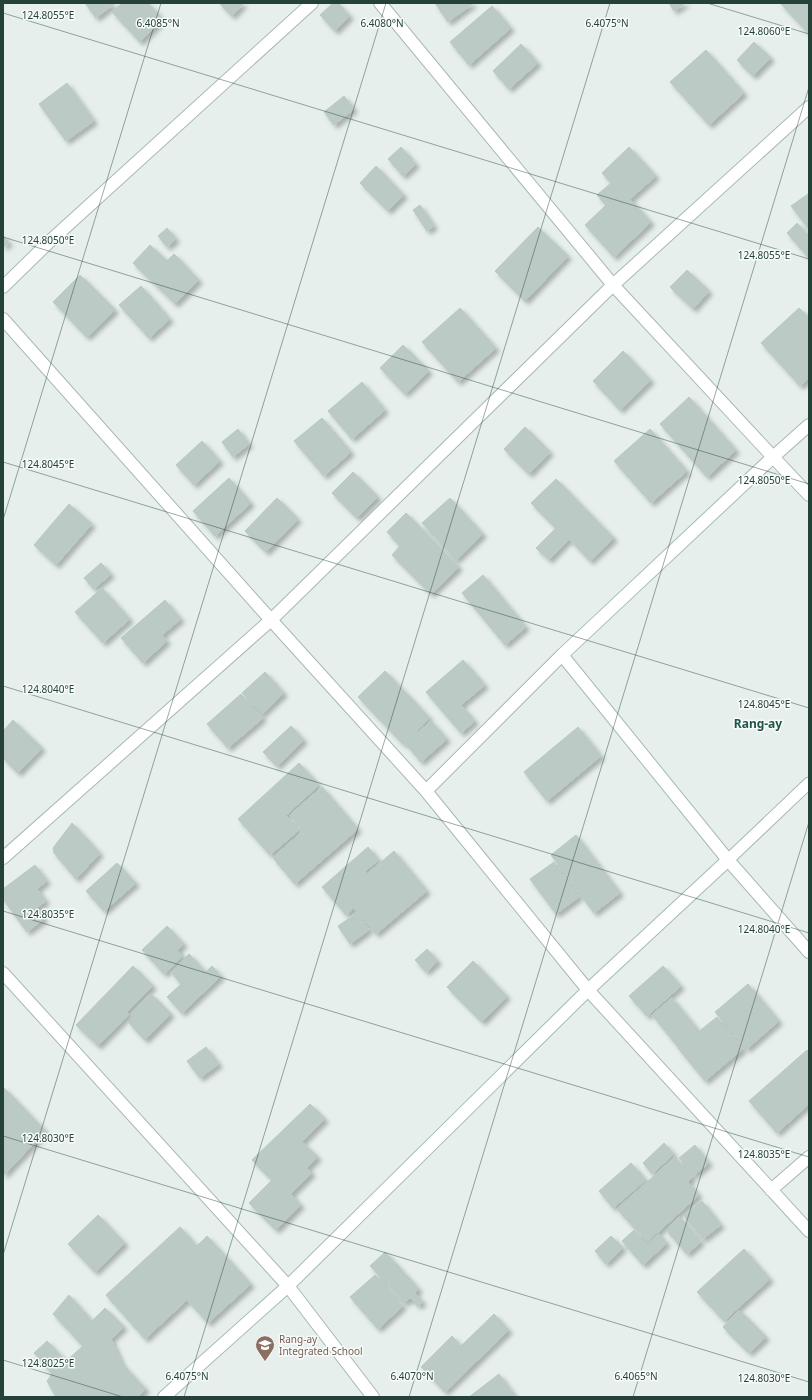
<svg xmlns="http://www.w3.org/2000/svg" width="812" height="1400" font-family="'Noto Sans',sans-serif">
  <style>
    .building { fill: #bbcac4; stroke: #b8c9c2; filter: url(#shadow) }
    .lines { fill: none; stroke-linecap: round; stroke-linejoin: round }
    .lane-casing { stroke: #a8b8b2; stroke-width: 13 }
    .street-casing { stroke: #a8b8b2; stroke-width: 14 }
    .secondary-casing { stroke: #a4bbb3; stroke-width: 14 }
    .lane { stroke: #fff; stroke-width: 11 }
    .street { stroke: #fff; stroke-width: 12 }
    .secondary { stroke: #fff; stroke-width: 12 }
    .ticks { fill: none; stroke: #24423a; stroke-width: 1; stroke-opacity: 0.45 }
    .labels { text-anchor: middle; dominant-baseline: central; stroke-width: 3; stroke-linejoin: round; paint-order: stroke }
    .education-label { font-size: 10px; fill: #785e54; stroke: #f7fbf9; text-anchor: start }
    .quarter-label { font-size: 12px; font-weight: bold; fill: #1f5548; stroke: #f7fbf9 }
    .ticks-label { font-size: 10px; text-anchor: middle; fill: #24423a; stroke: #f7fbf9; stroke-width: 3; stroke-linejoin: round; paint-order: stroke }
  </style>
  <defs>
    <filter id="shadow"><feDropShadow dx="3.5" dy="3.5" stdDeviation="2" flood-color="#0004"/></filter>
  </defs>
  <rect width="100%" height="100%" fill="#e6efeb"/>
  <!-- building -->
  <path class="building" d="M85 3H113L114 4 96 18Z
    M122 3H148L163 19 140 42 112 12Z
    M219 3H244L232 16Z
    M333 3H338L350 16 335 31 320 15Z
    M435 3H474L448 22Z
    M669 3H686L674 11Z
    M780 3H809V34Z
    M492 6 511 28 469 65 450 42Z
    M754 42 771 58 753 76 737 60Z
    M521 44 538 63 509 89 493 71Z
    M706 50 744 93 709 125 670 82Z
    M67 83 94 121 66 141 39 104Z
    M344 96 354 109 334 125 324 112Z
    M401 147 416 164 403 176 388 159Z
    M629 147 656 176 630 199 651 222 614 257 585 225 606 205 597 195 611 183 602 173Z
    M376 166 404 195 388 211 360 183Z
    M808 194 809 195 808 228 791 206Z
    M420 205 434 226 427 231 413 210Z
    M797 223 809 236V258L787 233Z
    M538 227 568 256 525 301 495 271Z
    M167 228 176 239 167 247 158 236Z
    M3 235 9 243 3 247Z
    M150 245 167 261 174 254 199 280 175 304 133 263Z
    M687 270 709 291 693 309 670 287Z
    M80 275 115 310 87 337 53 302Z
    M141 286 170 319 149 338 119 305Z
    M460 308 496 348 458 382 422 342Z
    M799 308 809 318V378L800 386 761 343Z
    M403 345 429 371 405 394 380 368Z
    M623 351 651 380 620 410 593 381Z
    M362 382 385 410 352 439 328 411Z
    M689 397 736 450 707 477 660 424Z
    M322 418 351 452 324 476 294 441Z
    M525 427 550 452 529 474 504 449Z
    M238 429 249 444 233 457 222 442Z
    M650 429 687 471 651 503 614 461Z
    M202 441 220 461 194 485 176 465Z
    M353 472 378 497 357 518 332 493Z
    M229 478 251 503 215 536 193 511Z
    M556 479 614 538 590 561 569 539 549 560 536 548 556 528 531 503Z
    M277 498 298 519 266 552 245 531Z
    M450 498 483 534 456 560 422 523Z
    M69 504 92 524 56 565 34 545Z
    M406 513 459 567 431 594 392 555 400 546 387 532Z
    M101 563 111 574 94 589 84 578Z
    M483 575 526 627 505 645 462 593Z
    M102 588 130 619 103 643 75 612Z
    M165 600 181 619 162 635 167 641 143 663 121 638Z
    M463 660 485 685 461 705 475 721 461 733 426 692Z
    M385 671 430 718 403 744 358 697Z
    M265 672 284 693 262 714 242 693Z
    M241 694 263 718 228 748 207 724Z
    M13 720 42 748 18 773 3 758V731Z
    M431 721 447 739 421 762 405 743Z
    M291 726 304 740 277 766 263 752Z
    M578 727 601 756 547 801 524 772Z
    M299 763 319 785 286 815 299 830 270 855 238 819Z
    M322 787 358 829 295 884 273 858 303 831 290 815Z
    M72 823 100 853 76 879 54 853 53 848Z
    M576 835 620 893 594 913 551 855Z
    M368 847 379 860 365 871 367 874 394 851 427 891 376 934 354 908 346 915 322 887Z
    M554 862 579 897 556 914 530 879Z
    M117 863 136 883 104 911 86 891Z
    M35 865 47 881 37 889 46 901 36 908 44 919 27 932 3 899V889Z
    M357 913 369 930 350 944 338 926Z
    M167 926 184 944 177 950 183 956 164 974 142 950Z
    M427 949 438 961 426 972 415 960Z
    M189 954 206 972 212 966 221 976 182 1013 167 997 181 984 171 972Z
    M473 961 507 996 482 1022 447 987Z
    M133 966 153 986 127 1012 129 1014 98 1046 76 1025Z
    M663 966 681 986 647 1016 629 996Z
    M748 984 779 1021 747 1049 715 1012Z
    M151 994 171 1014 145 1040 128 1022 133 1017 130 1014Z
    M672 998 698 1030 678 1047 652 1015Z
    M717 1017 743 1049 705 1081 678 1048Z
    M206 1047 219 1064 200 1078 187 1061Z
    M807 1050 809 1053V1104L777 1133 749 1101Z
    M3 1087 46 1131 4 1175 3 1174Z
    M310 1104 325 1119 302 1142 318 1157 307 1168 312 1173 291 1194 301 1205 276 1230 249 1203 272 1180 252 1160Z
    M664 1143 674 1154 652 1174 643 1163Z
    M695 1145 709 1163 694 1175 679 1158Z
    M675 1157 693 1177 688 1182 699 1195 647 1242 617 1209Z
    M631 1163 646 1180 613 1208 599 1191Z
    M702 1201 721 1225 703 1239 684 1216Z
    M98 1215 125 1243 95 1272 68 1244Z
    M680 1217 701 1242 687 1254 666 1230Z
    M180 1227 197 1246 207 1236 251 1284 208 1323 187 1300 145 1339 106 1295Z
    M634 1230 647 1245 659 1234 667 1243 643 1265 622 1241Z
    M611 1236 623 1248 606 1264 595 1251Z
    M744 1249 770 1279 724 1321 697 1292Z
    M385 1252 419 1289 415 1293 423 1302 418 1306 410 1298 405 1303 370 1266Z
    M375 1275 403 1306 378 1329 350 1297Z
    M69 1295 92 1321 105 1308 124 1327 111 1339 122 1364 146 1389 138 1397H56L47 1381 52 1374 34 1353 47 1341 66 1361 83 1346 53 1314Z
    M739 1310 766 1337 749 1353 723 1327Z
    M494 1314 509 1330 445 1392 421 1367 452 1336 461 1346Z
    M499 1374 515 1396 514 1397H469Z"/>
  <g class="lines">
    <defs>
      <path id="lane" d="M728 860 809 783"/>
      <path id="street" d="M380 3 613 285 773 457 809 425
        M3 287 49 242 312 3
        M3 319 271 620 426 791 588 990 809 1231
        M426 791 562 655
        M3 858 271 620 613 285 809 107
        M728 860 809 952
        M3 973 288 1286 373 1397
        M771 1190 809 1157"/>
      <path id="secondary" d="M164 1397 288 1286 588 990 728 860 562 655 773 457 809 495"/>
    </defs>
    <!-- lane casing -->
    <use href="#lane" class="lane-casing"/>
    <!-- street casing -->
    <use href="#street" class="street-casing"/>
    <!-- secondary casing -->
    <use href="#secondary" class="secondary-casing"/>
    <!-- lane -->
    <use href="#lane" class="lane"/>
    <!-- street -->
    <use href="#street" class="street"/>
    <!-- secondary -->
    <use href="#secondary" class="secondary"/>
  </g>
  <!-- ticks -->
  <path class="ticks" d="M707 3 809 34M3 13 809 259M3 237 809 484M3 462 809 708M3 520 161 3M3 686 809 933M3 911 809 1157M3 1136 809 1382M3 1255 386 3M3 1360 123 1397M184 1397 610 3M409 1397 809 87M633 1397 809 822"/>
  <!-- icons -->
  <defs>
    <symbol id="school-pin" viewBox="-11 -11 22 30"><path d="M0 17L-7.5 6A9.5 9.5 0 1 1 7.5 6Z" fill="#8d6e63" stroke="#f7fbf9"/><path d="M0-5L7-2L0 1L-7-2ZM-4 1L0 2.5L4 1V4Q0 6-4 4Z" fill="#fff"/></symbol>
  </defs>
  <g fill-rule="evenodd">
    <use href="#school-pin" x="254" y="1334" width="22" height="30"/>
  </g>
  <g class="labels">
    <!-- education labels -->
    <g class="education-label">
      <text x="279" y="1339">Rang-ay<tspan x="279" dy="12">Integrated School</tspan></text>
    </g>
    <!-- quarter labels -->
    <g class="quarter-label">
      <text x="758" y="723">Rang-ay</text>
    </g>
  </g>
  <g class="ticks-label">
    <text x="48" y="19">124.8055°E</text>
    <text x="158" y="27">6.4085°N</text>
    <text x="382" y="27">6.4080°N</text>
    <text x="607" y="27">6.4075°N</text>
    <text x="764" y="35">124.8060°E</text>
    <text x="48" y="244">124.8050°E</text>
    <text x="764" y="259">124.8055°E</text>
    <text x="48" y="468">124.8045°E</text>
    <text x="764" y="484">124.8050°E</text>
    <text x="48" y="693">124.8040°E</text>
    <text x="764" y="708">124.8045°E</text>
    <text x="48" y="918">124.8035°E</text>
    <text x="764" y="933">124.8040°E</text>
    <text x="48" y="1142">124.8030°E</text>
    <text x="764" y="1158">124.8035°E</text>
    <text x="48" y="1367">124.8025°E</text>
    <text x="187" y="1380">6.4075°N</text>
    <text x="412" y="1380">6.4070°N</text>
    <text x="636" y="1380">6.4065°N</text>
    <text x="764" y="1382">124.8030°E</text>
  </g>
  <!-- border -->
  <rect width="812" height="1400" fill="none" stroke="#24423a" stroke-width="8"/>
</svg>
